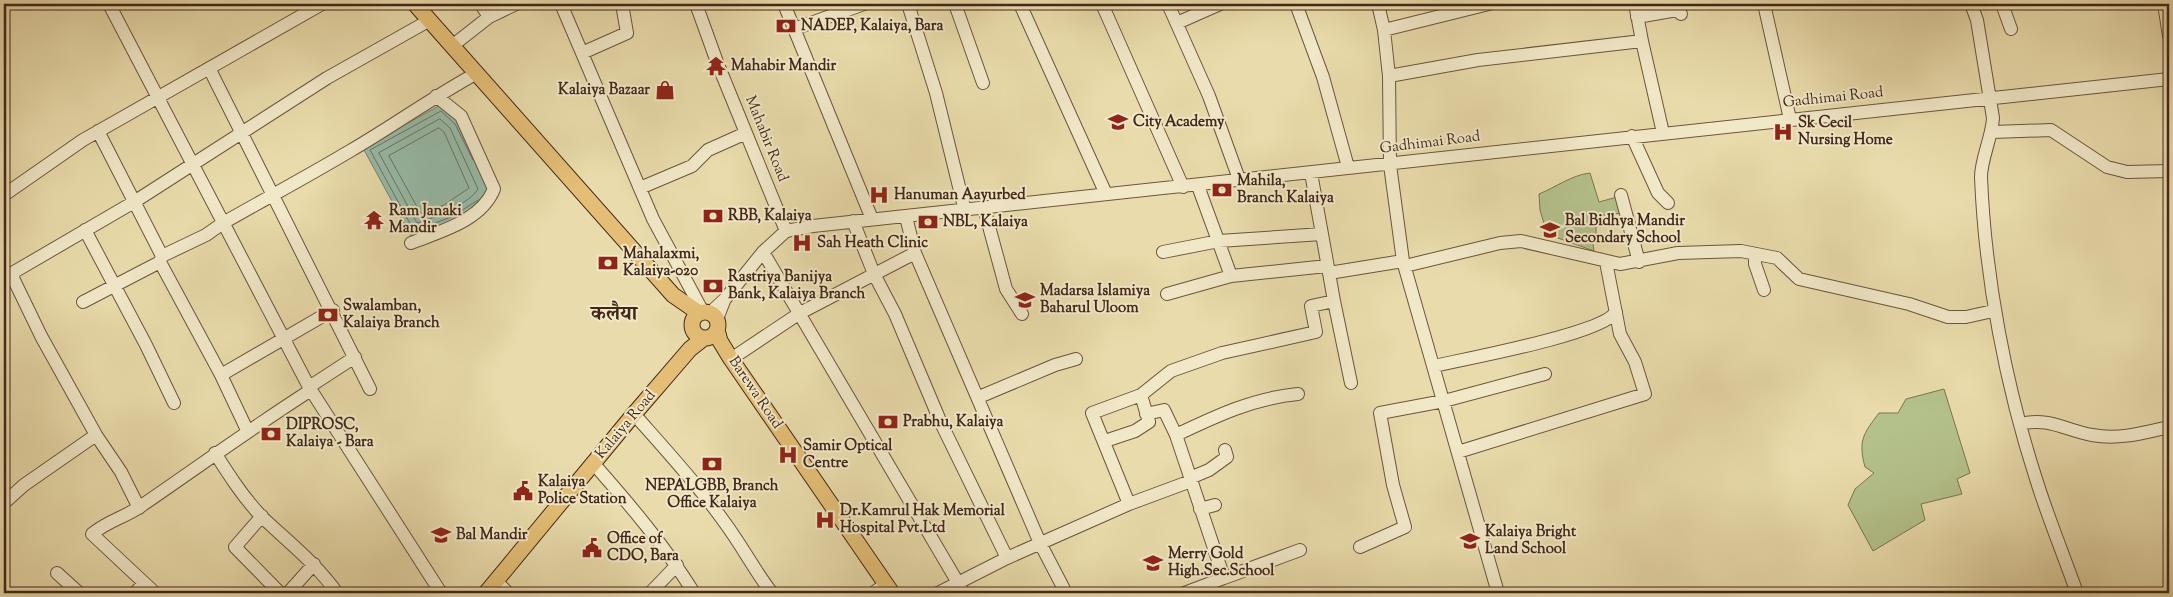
<svg xmlns="http://www.w3.org/2000/svg" width="2173" height="597" font-family="'Sorts Mill Goudy','Noto Serif Devanagari',serif">
  <style>
    .green { fill: #b4c18b; stroke: #7c7452 }
    .water { fill: #97bba9; stroke: #758070 }
    .lines { fill: none; stroke-linecap: round; stroke-linejoin: round }
    .shore { stroke: #6d7162; stroke-width: 1 }
    .minor-casing { stroke: #6c543e; stroke-width: 14 }
    .major-casing { stroke: #43271a; stroke-width: 17 }
    .minor { stroke: #f1e8c8; stroke-width: 12 }
    .major { stroke: #e4be76; stroke-width: 15 }
    .labels { text-anchor: middle; dominant-baseline: central; stroke-width: 4; stroke-linejoin: round; paint-order: stroke }
    .poi-label { font-size: 15px; font-weight: bold; fill: #43271a; stroke: #f1e8c8; text-anchor: start }
    .street-label { font-size: 15px; fill: #43271a; stroke: #f1e8c8 }
    .district-label { font-size: 20px; font-weight: bold; fill: #43271a; stroke: #f1e8c8 }
  </style>
  <rect width="100%" height="100%" fill="#e9dbab"/>
  <filter id="stains"><feTurbulence type="fractalNoise" baseFrequency=".004" numOctaves="4"/><feColorMatrix values="0 0 0 0 .2 0 0 0 0 .09 0 0 0 0 .02 0 0 0 .5 -.17"/></filter>
  <radialGradient id="worn" r=".72"><stop offset=".6" stop-color="#630" stop-opacity="0"/><stop offset="1" stop-color="#630" stop-opacity=".3"/></radialGradient>
  <!-- green -->
  <path class="green" d="M1590 173 1599 202 1617 197 1623 213 1596 216V235L1592 237 1594 251 1547 234 1540 210 1539 194C1556 187 1572 175 1590 173Z
    M1944 389 1970 473 1957 479 1962 494 1921 504 1925 520 1873 551 1848 505 1855 489 1874 473 1865 467C1858 441 1863 434 1879 413H1898L1906 399Z"/>
  <!-- water -->
  <path class="water" d="M442 104 459 121 491 189C475 217 440 227 412 238L363 148Z"/>
  <g class="lines">
    <!-- shore -->
    <path class="shore" d="M440 119 450 128 478 189C469 204 434 218 417 223L379 153Z
      M439 128 444 132 469 188 444 205 421 214 389 156Z
      M473 160 455 124 441 111 370 150 414 231 451 217 478 200"/>
    <defs>
      <path id="minor" d="M109 4 309 387 441 593
        M561 4 653 219 703 312
        M696 4 717 62 786 231
        M784 4 872 219
        M908 4 936 93 965 211
        M955 4 983 83
        M1020 4 1106 194
        M1102 4 1183 187
        M1168 4 1209 96 1239 179
        M1296 4 1323 77 1348 167
        M1378 4 1384 30 1389 76 1390 165 1403 261 1498 593
        M1635 4 1642 41
        M1764 4 1790 119
        M1971 4 1977 20 1993 118C1992 137 1981 159 1981 177 1985 278 2006 387 2037 482 2049 520 2064 556 2077 593
        M2002 4 2011 29
        M2164 4 2169 36
        M489 17 516 4
        M1637 17 1677 10 1681 14
        M1177 23 1220 4
        M794 29 864 4
        M1384 30 1489 4
        M452 46 489 17 481 4
        M582 53 627 33 622 4
        M209 68 370 389
        M1389 76 1478 60 1642 41 1663 133
        M98 131 162 256
        M1993 132 2051 130 2107 167 2127 172 2169 171
        M1632 136 1658 193 1668 203
        M1311 173 1329 273
        M1198 186 1231 276 1327 266
        M640 188 692 166 708 150 746 133
        M4 195 83 140 322 4
        M1621 195 1639 262
        M984 208 1006 289 1022 314
        M906 217 915 253 1040 543 1066 593
        M853 221 874 274 895 314 941 423 1007 558
        M85 230 146 345 174 403
        M411 243C441 231 481 221 494 189L461 116 436 96
        M763 252 964 593
        M1163 252 1219 241 1322 234
        M1755 254V264L1764 290
        M160 262 221 375
        M1405 266 1500 243 1521 241 1620 264 1678 253 1741 251 1777 258 1799 279 1909 304 1948 317H1966L1993 311
        M1167 294 1231 276
        M1334 301 1351 383
        M83 302 160 262 162 256 206 235 223 223C265 199 308 176 350 151 393 126 433 97 477 73
        M710 313 725 299 763 252 786 231 813 226 2169 79
        M717 319 724 301
        M731 359 800 313 915 253
        M1434 366C1465 359 1602 334 1616 312
        M309 387 355 357
        M979 397 1055 365 1076 359
        M634 414C671 456 710 498 740 545 751 562 760 578 772 593
        M1146 414 1164 410 1176 435C1216 416 1254 398 1298 394
        M2020 424C2050 417 2064 430 2092 435 2119 440 2143 433 2169 427
        M247 430 221 375 333 310
        M1176 435 1224 578 1300 550
        M1105 441 1135 431 1149 422 1141 395 1171 371 1222 353 1316 332 1311 306 1334 301 1329 273 1403 261
        M1458 452 1645 394 1635 362 1620 334 1606 262
        M215 453C229 475 243 497 261 516 287 541 316 563 337 593
        M593 463C630 505 665 546 694 593
        M1190 478 1209 470 1227 457 1225 450
        M4 503 24 485 96 435
        M1129 504 1191 481
        M139 508 121 472 96 435 41 336 13 278 14 272 134 202 327 78 430 20
        M1200 509 1215 505
        M262 516 235 547 280 593
        M1360 547 1405 527 1393 485 1380 413 1444 401 1545 374
        M57 573 79 593
        M496 581 508 593
        M135 593 144 583
        M155 593 92 534C109 520 124 518 141 506 198 467 253 427 311 390
        M288 593 314 564
        M650 593 677 565
        M873 593 886 584
        M938 593 1007 558 1129 504 1092 413 1141 395
        M1184 593 1224 578"/>
      <path id="major" d="M415 4 673 295 699 313
        M692 325a13 13 0 1 1 26 0a13 13 0 1 1-26 0Z
        M717 330 720 341 731 359 892 593
        M486 593 634 414 690 349 704 338"/>
    </defs>
    <!-- minor casing -->
    <use href="#minor" class="minor-casing"/>
    <!-- major casing -->
    <use href="#major" class="major-casing"/>
    <!-- minor -->
    <use href="#minor" class="minor"/>
    <!-- major -->
    <use href="#major" class="major"/>
  </g>
  <!-- icons -->
  <defs>
    <symbol id="bank-bare" viewBox="-9 -9 18 18"><path d="M-6-4H6V4H-6ZM0-2.3a2.3 2.3 0 1 0 0 4.6a2.3 2.3 0 1 0 0-4.6Z" fill="#8f2418" stroke="#f1e8c8" stroke-width="2.5" paint-order="stroke"/></symbol>
    <symbol id="temple-bare" viewBox="-9 -9 18 18"><path d="M0-6L5-2H3V0L6.5 2.5H4V6H1.5V3h-3V6H-4V2.5H-6.5L-3 0V-2H-5Z" fill="#8f2418" stroke="#f1e8c8" stroke-width="2.5" paint-order="stroke"/></symbol>
    <symbol id="shop-bare" viewBox="-9 -9 18 18"><path d="M-5-2.5h2.3a2.7 3.5 0 0 1 5.4 0H5L5.5 6h-11ZM-1.5-2.5h3a1.5 2.3 0 0 0-3 0Z" fill="#8f2418" stroke="#f1e8c8" stroke-width="2.5" paint-order="stroke"/></symbol>
    <symbol id="school-bare" viewBox="-9 -9 18 18"><path d="M0-5L7-2L0 1L-7-2ZM-4 1L0 2.5L4 1V4Q0 6-4 4Z" fill="#8f2418" stroke="#f1e8c8" stroke-width="2.5" paint-order="stroke"/></symbol>
    <symbol id="hospital-bare" viewBox="-9 -9 18 18"><path d="M-5-5h3v3.5h4V-5h3V5h-3V1.5h-4V5h-3Z" fill="#8f2418" stroke="#f1e8c8" stroke-width="2.5" paint-order="stroke"/></symbol>
    <symbol id="civic-bare" viewBox="-9 -9 18 18"><path d="M-.6-6.5H3V-4.5H.6V-3L4-1V1h2V6H-6V1h2V-1L-.6-3ZM-1.2 2.5V6h2.4V2.5Z" fill="#8f2418" stroke="#f1e8c8" stroke-width="2.5" paint-order="stroke"/></symbol>
  </defs>
  <g fill-rule="evenodd">
    <use href="#bank-bare" x="772" y="12" width="28" height="28"/>
    <use href="#temple-bare" x="702" y="52" width="28" height="28"/>
    <use href="#shop-bare" x="651" y="76" width="28" height="28"/>
    <use href="#school-bare" x="1104" y="108" width="28" height="28"/>
    <use href="#hospital-bare" x="1769" y="118" width="28" height="28"/>
    <use href="#bank-bare" x="1208" y="176" width="28" height="28"/>
    <use href="#hospital-bare" x="865" y="181" width="28" height="28"/>
    <use href="#bank-bare" x="699" y="202" width="28" height="28"/>
    <use href="#temple-bare" x="360" y="206" width="28" height="28"/>
    <use href="#bank-bare" x="914" y="208" width="28" height="28"/>
    <use href="#school-bare" x="1536" y="216" width="28" height="28"/>
    <use href="#hospital-bare" x="788" y="229" width="28" height="28"/>
    <use href="#bank-bare" x="594" y="249" width="28" height="28"/>
    <use href="#bank-bare" x="699" y="272" width="28" height="28"/>
    <use href="#school-bare" x="1011" y="286" width="28" height="28"/>
    <use href="#bank-bare" x="314" y="301" width="28" height="28"/>
    <use href="#bank-bare" x="874" y="408" width="28" height="28"/>
    <use href="#bank-bare" x="257" y="420" width="28" height="28"/>
    <use href="#hospital-bare" x="774" y="441" width="28" height="28"/>
    <use href="#bank-bare" x="698" y="450" width="28" height="28"/>
    <use href="#civic-bare" x="509" y="477" width="28" height="28"/>
    <use href="#hospital-bare" x="811" y="506" width="28" height="28"/>
    <use href="#school-bare" x="427" y="521" width="28" height="28"/>
    <use href="#school-bare" x="1456" y="527" width="28" height="28"/>
    <use href="#civic-bare" x="578" y="534" width="28" height="28"/>
    <use href="#school-bare" x="1139" y="549" width="28" height="28"/>
  </g>
  <g class="labels">
    <!-- poi labels -->
    <g class="poi-label">
      <text x="801" y="26">NADEP, Kalaiya, Bara</text>
      <text x="731" y="66">Mahabir Mandir</text>
      <text x="650" y="90" text-anchor="end">Kalaiya Bazaar</text>
      <text x="1133" y="122">City Academy</text>
      <text x="1798" y="123">Sk Cecil<tspan x="1798" dy="17">Nursing Home</tspan></text>
      <text x="1237" y="181">Mahila,<tspan x="1237" dy="17">Branch Kalaiya</tspan></text>
      <text x="894" y="195">Hanuman Aayurbed</text>
      <text x="389" y="211">Ram Janaki<tspan x="389" dy="17">Mandir</tspan></text>
      <text x="728" y="216">RBB, Kalaiya</text>
      <text x="1565" y="221">Bal Bidhya Mandir<tspan x="1565" dy="17">Secondary School</tspan></text>
      <text x="943" y="222">NBL, Kalaiya</text>
      <text x="817" y="243">Sah Heath Clinic</text>
      <text x="623" y="254">Mahalaxmi,<tspan x="623" dy="17">Kalaiya-020</tspan></text>
      <text x="728" y="277">Rastriya Banijya<tspan x="728" dy="17">Bank, Kalaiya Branch</tspan></text>
      <text x="1040" y="291">Madarsa Islamiya<tspan x="1040" dy="17">Baharul Uloom</tspan></text>
      <text x="343" y="306">Swalamban,<tspan x="343" dy="17">Kalaiya Branch</tspan></text>
      <text x="903" y="422">Prabhu, Kalaiya</text>
      <text x="286" y="425">DIPROSC,<tspan x="286" dy="17">Kalaiya - Bara</tspan></text>
      <text x="803" y="446">Samir Optical<tspan x="803" dy="17">Centre</tspan></text>
      <text x="538" y="482">Kalaiya<tspan x="538" dy="17">Police Station</tspan></text>
      <text x="712" y="486" text-anchor="middle">NEPALGBB, Branch<tspan x="712" dy="17">Office Kalaiya</tspan></text>
      <text x="840" y="511">Dr.Kamrul Hak Memorial<tspan x="840" dy="17">Hospital Pvt.Ltd</tspan></text>
      <text x="1485" y="532">Kalaiya Bright<tspan x="1485" dy="17">Land School</tspan></text>
      <text x="456" y="535">Bal Mandir</text>
      <text x="607" y="539">Office of<tspan x="607" dy="17">CDO, Bara</tspan></text>
      <text x="1168" y="554">Merry Gold<tspan x="1168" dy="17">High.Sec.School</tspan></text>
    </g>
    <!-- street labels -->
    <g class="street-label">
      <text transform="translate(1833 98) rotate(-6)">Gadhimai Road</text>
      <text transform="translate(766 139) rotate(68)">Mahabir Road</text>
      <text transform="translate(1430 143) rotate(-7)">Gadhimai Road</text>
      <text transform="translate(755 393) rotate(56)">Barewa Road</text>
      <text transform="translate(626 425) rotate(-50)">Kalaiya Road</text>
    </g>
    <!-- district labels -->
    <g class="district-label">
      <text x="614" y="315">कलैया</text>
    </g>
  </g>
  <!-- margin -->
  <rect width="2173" height="597" fill="none" stroke="#e9dbab" stroke-width="20"/>
  <rect x="5" y="5" width="2163" height="587" fill="none" stroke="#43271a" stroke-width="2.5"/>
  <rect x="10" y="10" width="2153" height="577" fill="none" stroke="#43271a"/>
  <rect width="100%" height="100%" filter="url(#stains)"/>
  <rect width="100%" height="100%" fill="url(#worn)"/>
</svg>
